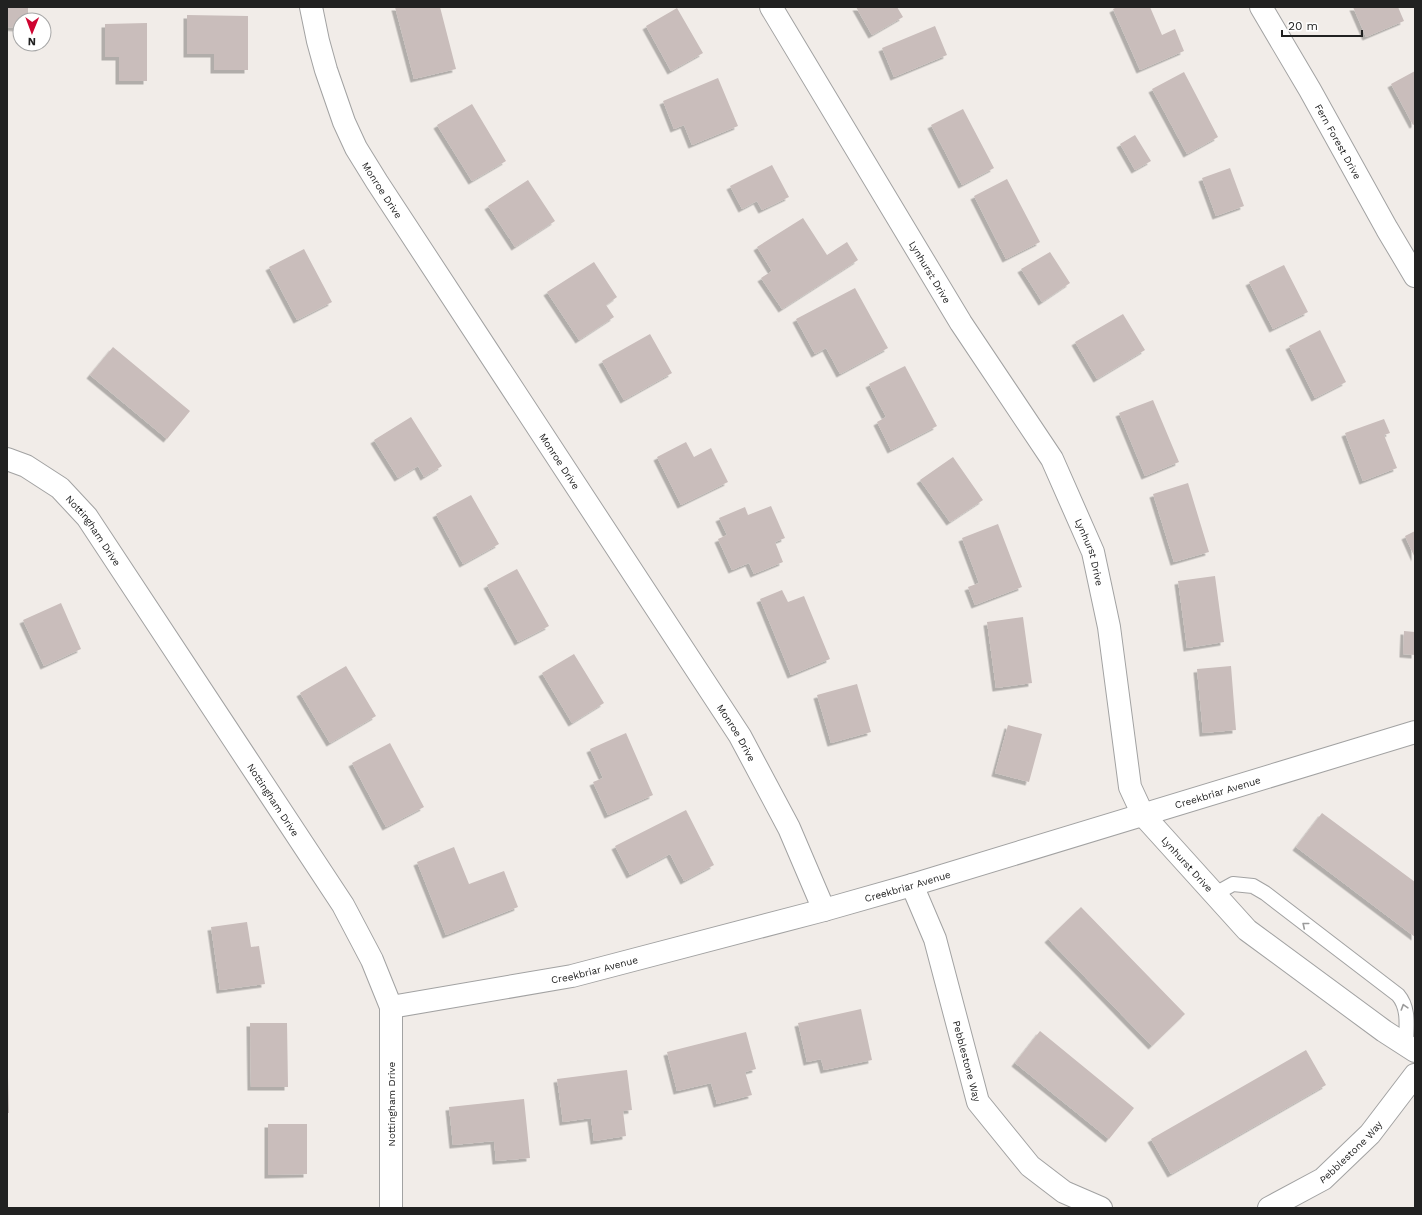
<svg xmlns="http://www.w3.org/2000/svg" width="1422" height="1215" font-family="'Work Sans',sans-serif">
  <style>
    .building { fill: #c9bdbb; filter: url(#shadow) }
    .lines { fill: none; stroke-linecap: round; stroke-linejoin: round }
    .lane-casing { stroke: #a2a2a2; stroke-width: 16 }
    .street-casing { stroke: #a2a2a2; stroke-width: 24 }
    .lane { stroke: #fff; stroke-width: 14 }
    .street { stroke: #fff; stroke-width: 22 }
    .oneway { stroke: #9b9b9b }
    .labels { text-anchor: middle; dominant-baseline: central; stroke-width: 3; stroke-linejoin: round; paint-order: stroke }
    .street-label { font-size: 10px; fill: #212121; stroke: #fff }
  </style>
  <defs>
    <filter id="shadow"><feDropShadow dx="-3.5" dy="3.5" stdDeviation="0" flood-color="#0004"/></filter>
  </defs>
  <rect width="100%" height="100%" fill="#f1ece8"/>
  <!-- building -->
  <path class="building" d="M7 7H28V20H20V28L7 27Z
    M395 7H440L456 69 414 79Z
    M856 7H897L903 17 872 35Z
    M1117 7H1150L1162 35 1175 29 1184 51 1140 70 1113 9Z
    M1353 7H1398L1404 21 1366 37Z
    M677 8 703 53 671 71 646 26Z
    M187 15 248 16V70H214V54H187Z
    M147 23V81H119V57H105V24Z
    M935 26 947 55 894 77 882 48Z
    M1415 71V124L1413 125 1391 84Z
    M1184 72 1218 137 1187 154 1152 89Z
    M718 78 738 126 692 145 684 125 674 129 663 101Z
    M472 104 506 161 472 181 437 125Z
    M963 109 994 168 962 185 931 125Z
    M1135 135 1151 161 1135 170 1120 144Z
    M772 165 789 197 762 210 757 201 742 209 730 186Z
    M1230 168 1244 206 1216 216 1202 178Z
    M1007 179 1040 242 1006 259 974 196Z
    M528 180 555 221 515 247 488 206Z
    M803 218 827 255 847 242 858 260 782 309 761 278 772 271 757 247Z
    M304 249 332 302 297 320 269 267Z
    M1050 252 1070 283 1042 302 1021 269Z
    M594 262 617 297 606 305 614 317 579 340 547 292Z
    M1284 265 1308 312 1273 329 1249 282Z
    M855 288 888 348 840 374 826 348 815 354 796 319Z
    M1123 314 1145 350 1097 379 1075 342Z
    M1320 330 1346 382 1315 398 1289 346Z
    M650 334 672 373 624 400 602 361Z
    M113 347 190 411 167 439 90 375Z
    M905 366 937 426 891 450 877 422 886 417 869 384Z
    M1153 400 1179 462 1145 476 1119 413Z
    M411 417 442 466 424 477 418 466 398 478 374 440Z
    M1384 419 1390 433 1384 435 1397 468 1363 481 1345 433Z
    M686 442 694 457 711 448 728 482 681 505 657 457Z
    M953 457 983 500 950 522 920 480Z
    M1188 483 1209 552 1174 562 1153 494Z
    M471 495 499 544 463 564 436 514Z
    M771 506 785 538 775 542 783 562 754 574 749 563 732 570 718 539 727 535 719 518 745 507 748 515Z
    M998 524 1022 587 975 605 968 587 979 583 962 538Z
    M1415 531V558L1405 536Z
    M517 569 549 626 518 642 487 585Z
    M1215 576 1224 642 1187 648 1178 581Z
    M782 590 788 602 804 596 830 659 791 675 760 599Z
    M61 603 81 649 44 666 23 620Z
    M1023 617 1032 683 996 688 987 622Z
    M1404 631 1415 632V655L1403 654Z
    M574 654 604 703 572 723 542 673Z
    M346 666 376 716 330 743 300 693Z
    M1231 666 1236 730 1203 733 1197 669Z
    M857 684 871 732 831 743 817 695Z
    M1008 725 1042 734 1029 782 995 773Z
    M626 733 653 795 608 815 593 782 603 778 590 749Z
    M390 743 424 807 386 827 352 763Z
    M686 810 714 865 684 881 670 854 630 875 615 846Z
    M1322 813 1415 882V937L1296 847Z
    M454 847 469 884 504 871 518 907 446 935 417 862Z
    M1081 907 1185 1014 1152 1046 1048 939Z
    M247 922 251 947 259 946 265 984 220 990 211 927Z
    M861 1009 872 1060 824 1070 821 1059 807 1062 798 1023Z
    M250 1023H287L288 1087H251Z
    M1040 1031 1134 1108 1109 1139 1015 1063Z
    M746 1032 756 1069 745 1072 752 1095 717 1104 711 1083 677 1091 667 1052Z
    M1306 1050 1326 1085 1171 1174 1151 1139Z
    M627 1070 632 1110 623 1111 626 1136 594 1141 591 1118 563 1122 557 1079Z
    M7 1076H8L9 1113H7Z
    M524 1099 530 1158 496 1161 494 1141 453 1145 449 1107Z
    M268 1124H307V1174L268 1175Z"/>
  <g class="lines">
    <defs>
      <path id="lane" d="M1215 894 1233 884 1253 886 1265 893 1398 995C1410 1009 1406 1028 1406 1045"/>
      <g id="street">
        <path id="s1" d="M311 7 318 41 326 70 344 122 356 148 377 182 740 736 789 828 824 910"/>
        <path id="s2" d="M771 7 961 323 1052 459 1093 552 1109 627 1130 787 1143 815 1247 930 1384 1031 1415 1051"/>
        <path id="s3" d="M1261 7 1310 90 1387 229 1415 276"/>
        <path id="s4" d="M7 459 26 466 60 488 87 517 343 905 372 960 391 1007V1208"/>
        <path id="s5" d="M912 885 935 939 978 1102 1030 1166 1064 1192 1101 1208"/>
        <path id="s6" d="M391 1007 572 976 824 910 912 885 1415 732"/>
        <path id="s7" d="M1269 1208 1323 1179 1370 1134 1415 1075"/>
      </g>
    </defs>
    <!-- lane casing -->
    <use href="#lane" class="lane-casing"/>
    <!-- street casing -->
    <use href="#street" class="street-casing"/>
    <!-- lane -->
    <use href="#lane" class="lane"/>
    <!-- street -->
    <use href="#street" class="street"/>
  </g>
  <!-- one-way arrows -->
  <defs><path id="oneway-chevron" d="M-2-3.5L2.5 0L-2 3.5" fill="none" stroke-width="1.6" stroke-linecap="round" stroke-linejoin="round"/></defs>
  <g class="oneway">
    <use href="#oneway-chevron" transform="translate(1305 925) rotate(-141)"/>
    <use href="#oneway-chevron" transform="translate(1404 1007) rotate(-107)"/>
  </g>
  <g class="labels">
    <!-- street labels -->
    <g class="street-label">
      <text stroke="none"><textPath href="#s3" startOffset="155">Fern Forest Drive</textPath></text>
      <text stroke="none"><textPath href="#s1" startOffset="198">Monroe Drive</textPath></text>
      <text stroke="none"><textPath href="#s2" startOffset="309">Lynhurst Drive</textPath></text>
      <text stroke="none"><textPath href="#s1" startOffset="522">Monroe Drive</textPath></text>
      <text stroke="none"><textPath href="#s4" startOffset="115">Nottingham Drive</textPath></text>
      <text stroke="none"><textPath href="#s2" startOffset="633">Lynhurst Drive</textPath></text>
      <text stroke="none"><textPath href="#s1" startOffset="846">Monroe Drive</textPath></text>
      <text stroke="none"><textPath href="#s6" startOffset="855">Creekbriar Avenue</textPath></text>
      <text stroke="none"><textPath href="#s4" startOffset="439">Nottingham Drive</textPath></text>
      <text stroke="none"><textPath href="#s2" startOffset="969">Lynhurst Drive</textPath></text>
      <text stroke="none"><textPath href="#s6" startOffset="531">Creekbriar Avenue</textPath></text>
      <text stroke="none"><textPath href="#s6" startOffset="207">Creekbriar Avenue</textPath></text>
      <text stroke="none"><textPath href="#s5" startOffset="185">Pebblestone Way</textPath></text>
      <text transform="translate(391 1104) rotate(-90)">Nottingham Drive</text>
      <text stroke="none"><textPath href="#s7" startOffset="100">Pebblestone Way</textPath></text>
    </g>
  </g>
  <!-- border -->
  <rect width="1422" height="1215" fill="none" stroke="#212121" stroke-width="16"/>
  <!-- north arrow -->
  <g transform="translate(32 32) rotate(181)"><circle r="19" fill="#ffffff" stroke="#a6a6a6"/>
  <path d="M0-3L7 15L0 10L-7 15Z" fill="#cf0330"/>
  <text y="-6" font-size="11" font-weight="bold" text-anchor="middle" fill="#212121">N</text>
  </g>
  <!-- scale -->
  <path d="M1282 30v6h80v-6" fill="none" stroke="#212121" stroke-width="2"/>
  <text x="1288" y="30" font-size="12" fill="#212121" stroke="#ffffff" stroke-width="3" paint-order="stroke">20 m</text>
</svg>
